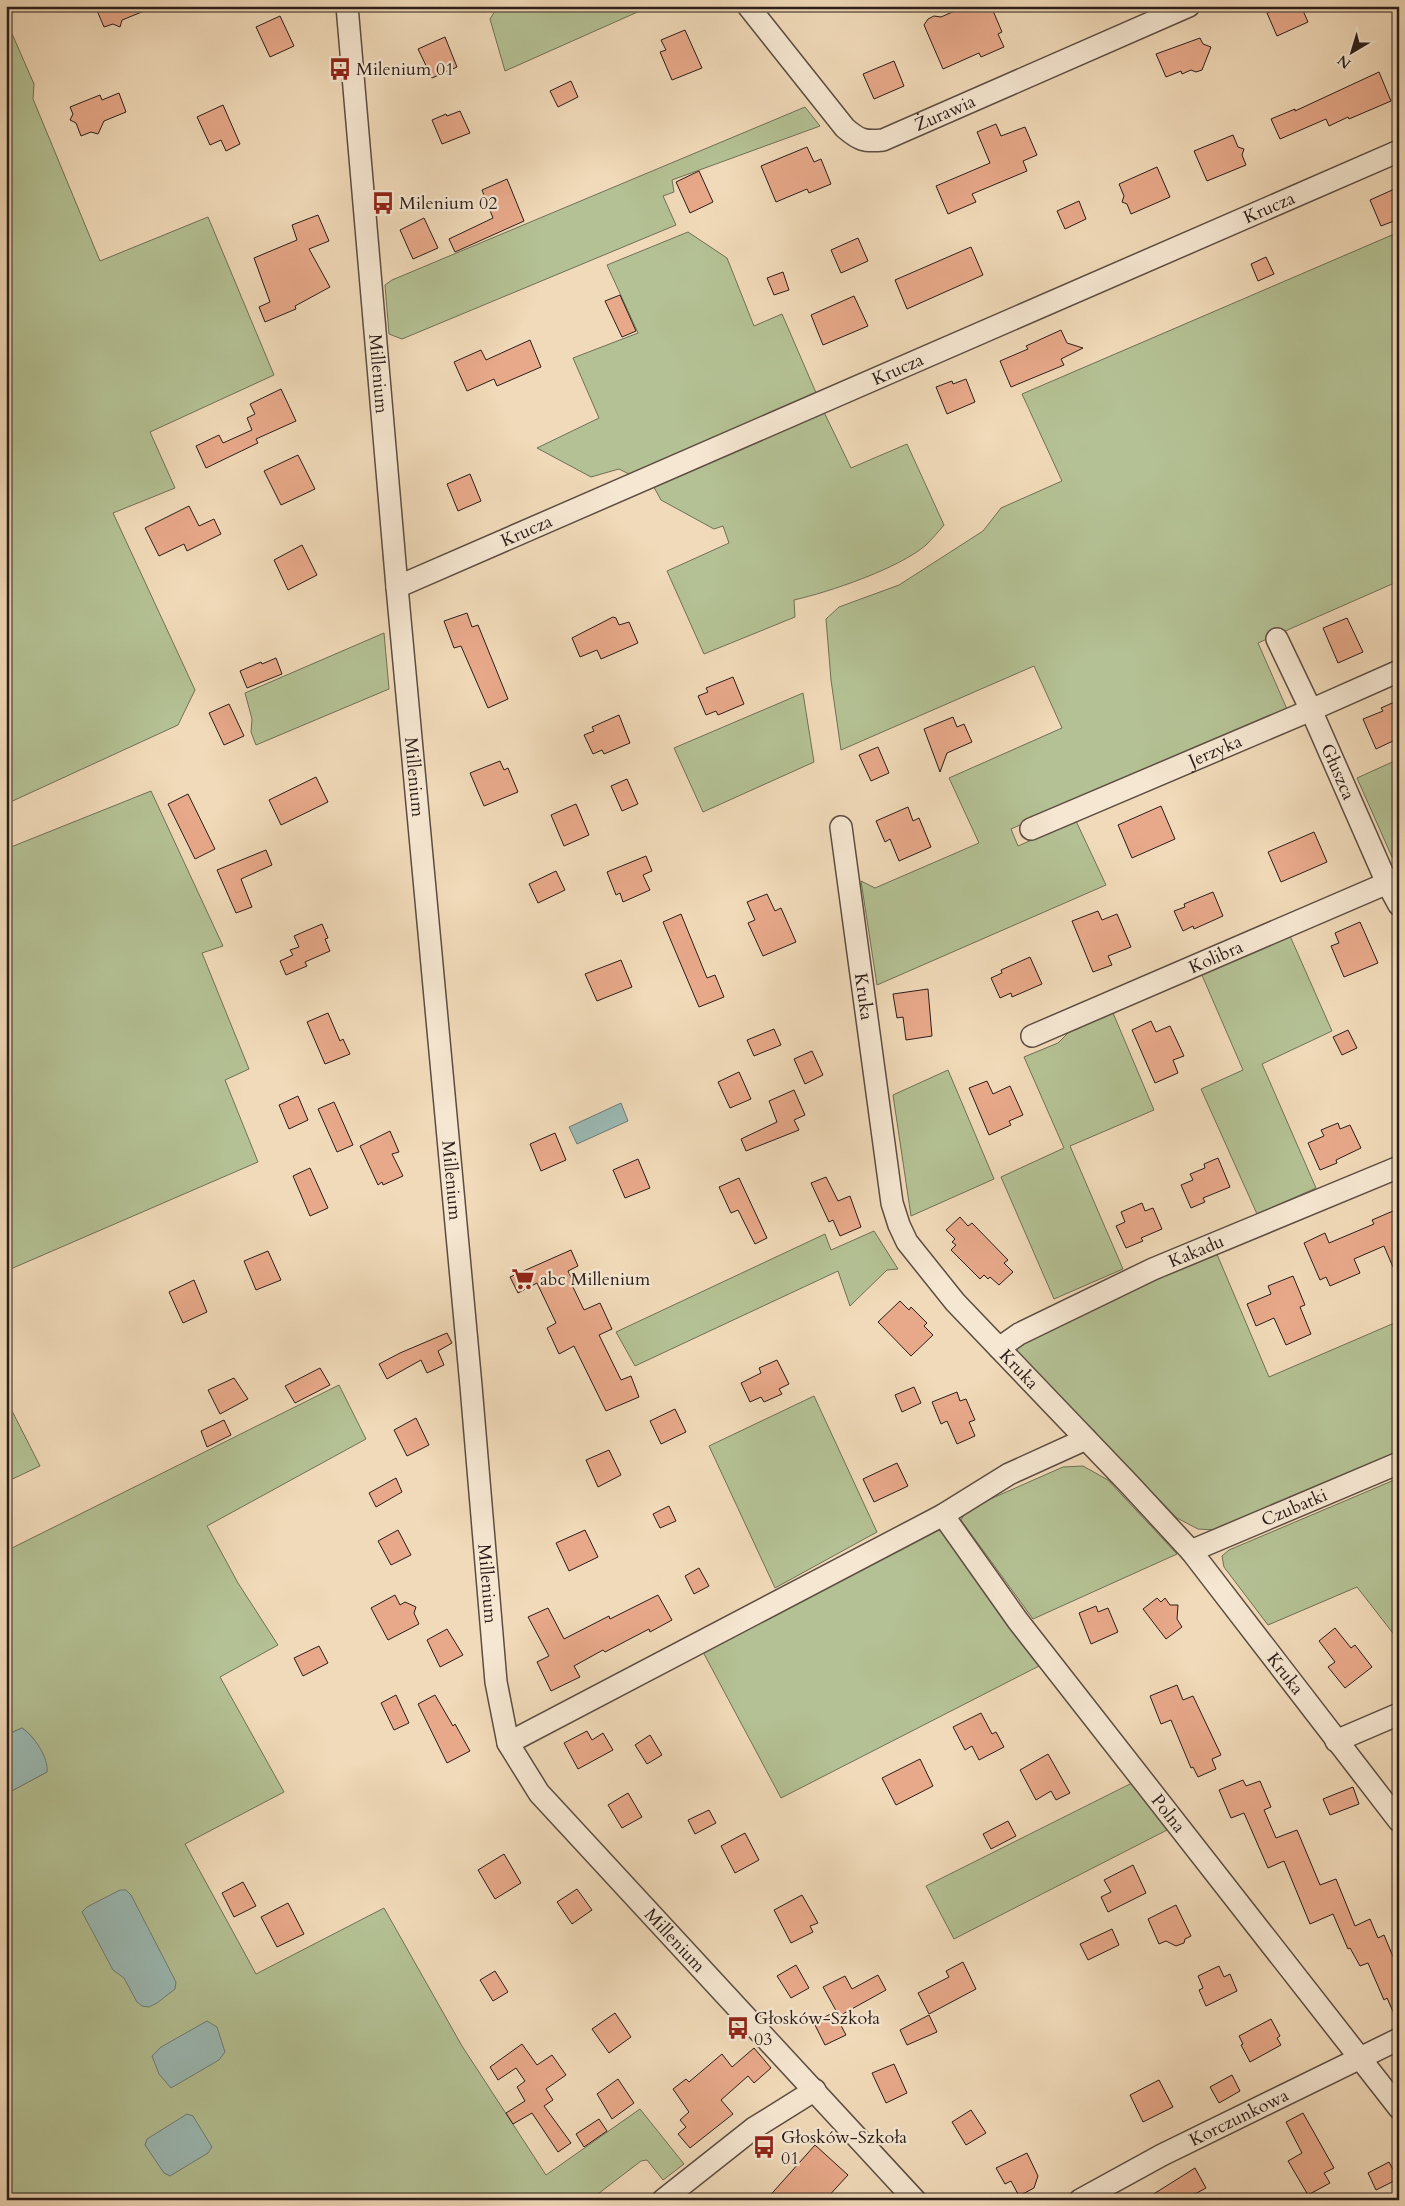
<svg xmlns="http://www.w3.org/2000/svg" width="1405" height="2206" font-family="Cardo,serif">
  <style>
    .green { fill: #b4c194; stroke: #707056 }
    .water { fill: #9bbab5; stroke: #6e7c77 }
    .building { fill: #e8a98a; stroke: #2b1e19 }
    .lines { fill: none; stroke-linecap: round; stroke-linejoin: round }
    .minor-casing { stroke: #5c4d41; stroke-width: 24 }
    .minor { stroke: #f6e7d2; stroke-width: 21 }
    .labels { text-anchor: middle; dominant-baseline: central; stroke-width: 4.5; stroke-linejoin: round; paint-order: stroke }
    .poi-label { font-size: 18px; fill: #2b1e19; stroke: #f6e7d2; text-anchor: start }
    .street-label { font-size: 18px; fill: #2b1e19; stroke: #f6e7d2 }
  </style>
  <rect width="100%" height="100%" fill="#f1dab9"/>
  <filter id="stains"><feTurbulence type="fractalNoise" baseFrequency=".004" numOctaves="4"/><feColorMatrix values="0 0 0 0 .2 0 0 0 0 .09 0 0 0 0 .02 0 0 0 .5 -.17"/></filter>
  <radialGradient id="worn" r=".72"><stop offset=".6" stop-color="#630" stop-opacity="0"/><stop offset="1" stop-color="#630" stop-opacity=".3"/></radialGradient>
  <!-- green -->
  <path class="green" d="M6 6H27L6 15Z
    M498 6H651L505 71 490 19Z
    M6 20 34 84 33 99 100 261 208 217 274 375 150 432 175 488 113 513 195 690 178 725 6 804Z
    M805 107 820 126 672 180 674 192 663 196 676 225 402 339 389 334 385 285 392 280Z
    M688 232 727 258 754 326 782 314 817 395 633 476 619 469 591 477 537 448 599 418 573 358 638 333 607 265Z
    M1399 232V581L1258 643 1287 709 1011 829 1018 846 1076 821 1106 885 877 985 861 881 875 888 979 843 949 778 1062 728 1034 666 841 750 831 680 826 619 839 607 899 585 983 531 1001 508 1062 481 1022 394Z
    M822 408 851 468 907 444 944 525C938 532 932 539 926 545 898 569 829 592 794 600L795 617 704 654 667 571 729 543 723 526 714 529 661 500 651 482Z
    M384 633 389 689 256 745 251 732 252 719 245 693Z
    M803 693 814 762 703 812 674 748Z
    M1399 759V858L1392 857 1357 778Z
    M151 791 223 946 202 953 249 1069 225 1080 258 1162 6 1271V849Z
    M1290 936 1332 1031 1262 1064 1316 1188 1257 1214 1201 1089 1243 1070 1201 973Z
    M1113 1013 1154 1110 1070 1146 1123 1269 1054 1299 1001 1177 1064 1148 1024 1057 1058 1043 1068 1033Z
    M948 1070 994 1179 911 1216 893 1095Z
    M874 1231 898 1269 887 1270 850 1306 838 1271 635 1366 616 1332 825 1234 831 1250Z
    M1216 1252 1269 1377 1399 1321V1453L1215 1530 1198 1529 1177 1518 1148 1488 1097 1442 1020 1359 1016 1348 1036 1336Z
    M339 1385 366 1439 207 1526 238 1583 278 1645 220 1677 284 1792 185 1844 256 1974 384 1908 462 2046 546 2175 640 2109 684 2164 663 2180 647 2160 641 2161 590 2200H6V1794L47 1772C45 1756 36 1737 22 1728L6 1735V1551Z
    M814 1396 877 1532 775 1588 709 1446Z
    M6 1399 40 1466 6 1482Z
    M1083 1466 1108 1480 1177 1554 1033 1619 961 1520 966 1511 979 1504 1063 1467Z
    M1399 1478V1641L1357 1587 1268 1625 1224 1567 1222 1556 1229 1550Z
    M939 1528 1041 1665 781 1798 703 1652Z
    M1134 1782 1171 1828 954 1939 926 1886Z"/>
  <!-- water -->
  <path class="water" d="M621 1103 628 1121 577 1144 569 1127Z
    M22 1728C34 1736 49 1758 47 1772L6 1794V1735Z
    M120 1890H126L131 1895 176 1982 175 1989 157 2003 149 2007 142 2006 137 2002 124 1978 113 1970 82 1912 87 1907Z
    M207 2021 217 2027 225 2052 219 2060 171 2088 159 2074 152 2056 161 2047Z
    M187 2114 193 2116 212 2147 208 2153 170 2176 164 2173 145 2145 147 2139Z"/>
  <!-- building -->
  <path class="building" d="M95 6H154V7L122 20 120 27 113 24 104 27Z
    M966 6H991L1002 32 998 34 1004 47 981 57 979 53 943 69 924 25 928 19 934 16 941 17Z
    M1283 6H1301L1308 22 1277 36 1267 13Z
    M280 16 294 46 270 57 256 27Z
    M685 30 702 68 672 80 660 52 666 50 661 40Z
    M445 37 457 67 432 78 418 49Z
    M1200 38 1203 44 1211 47 1202 70 1196 72 1191 70 1182 74 1181 71 1166 77 1156 54Z
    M894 61 904 86 874 99 863 74Z
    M1379 72 1391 101 1349 119 1348 117 1329 126 1326 119 1280 139 1271 119 1295 109V111Z
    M571 81 578 97 558 107 550 91Z
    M119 93 126 112 104 121 98 134 91 132 81 136 76 123 70 120 73 114 70 107 100 95 102 100Z
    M223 105 240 144 226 151 221 140 210 145 197 117Z
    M460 111 470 133 442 144 432 120 446 114 447 116Z
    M996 124 1001 136 1025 127 1037 155 1023 161 1027 171 972 194 976 202 948 214 936 186 990 163 977 132Z
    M1233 135 1238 147 1244 149 1242 155 1246 165 1207 181 1194 151Z
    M807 147 814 162 821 159 831 184 809 193 807 189 776 202 761 166Z
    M1157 167 1170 197 1131 214 1127 204 1122 202 1124 196 1119 184Z
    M699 171 713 202 690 213 676 182Z
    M507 179 524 221 455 252 449 239 493 218 482 190Z
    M1399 187V219L1381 226 1370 200Z
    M1079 201 1086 219 1065 229 1057 211Z
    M318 215 329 241 309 249 330 287 295 306 296 309 265 322 259 307 270 302 254 258 297 240 292 225Z
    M424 218 438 248 413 259 400 230Z
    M858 238 868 261 841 273 831 250Z
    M971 247 983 275 907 309 895 280Z
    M1266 257 1274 274 1258 281 1251 264Z
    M783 272 789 290 774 295 767 278Z
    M620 295 636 331 622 337 605 301Z
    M854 296 868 326 823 345 811 315Z
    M1061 330 1067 343 1083 348 1061 359 1064 365 1011 387 1000 361 1028 349 1026 346Z
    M530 340 541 367 497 386 494 379 467 391 454 362 481 350 486 360Z
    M966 379 975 402 947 414 936 387 952 381 953 384Z
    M281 389 296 421 256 439 258 443 206 468 196 446 219 435 223 443 252 430 247 418 255 414 250 404Z
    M298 455 315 489 281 505 264 471Z
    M470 474 481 501 458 511 447 484Z
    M189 506 199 526 214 519 221 534 187 551 184 544 159 556 145 528Z
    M302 545 317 575 288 590 274 560Z
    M467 613 472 627 478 625 508 699 488 708 461 646 454 648 444 621Z
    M613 617 616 618 619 625 629 622 638 643 601 659 597 650 580 657 572 638Z
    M1347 618 1363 652 1338 663 1323 628Z
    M276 658 282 674 247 688 240 671 261 662 262 664Z
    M733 677 744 704 718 715 716 711 706 715 698 696 708 692 706 688Z
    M1399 700V747L1395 740 1376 749 1363 719 1383 711 1381 708Z
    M229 704 244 736 224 745 209 713Z
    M619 715 630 743 604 754 602 750 593 754 584 735 594 731 592 727Z
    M953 717 957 727 964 724 972 742 947 753 940 772 924 729Z
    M878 747 889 773 871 781 859 755Z
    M500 761 504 770 508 768 518 792 484 806 470 773Z
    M316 777 328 802 281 825 269 800Z
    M627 779 638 804 622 811 611 786Z
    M188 794 215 849 195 859 168 804Z
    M576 804 589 835 564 846 551 815Z
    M1161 806 1175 839 1132 858 1118 825Z
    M908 807 913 821 919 818 931 847 899 861 890 839 885 842 876 821Z
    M1314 832 1327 862 1281 882 1268 852Z
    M266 850 272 865 241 879 252 907 236 913 217 870Z
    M646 856 652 871 643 875 650 890 623 902 620 893 616 895 607 872Z
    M556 871 565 890 538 903 529 884Z
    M1213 892 1223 916 1194 929 1193 926 1183 931 1174 911 1185 907 1184 904Z
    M767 894 775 911 781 908 796 942 763 956 748 923 755 920 747 902Z
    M1098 911 1102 920 1117 914 1131 947 1108 956 1112 965 1093 972 1072 921Z
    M681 914 707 978 715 975 724 997 699 1007 663 922Z
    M1360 922 1378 963 1344 977 1331 946 1339 943 1335 933Z
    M322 924 328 938 325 939 330 951 305 962 307 966 286 975 280 961 293 955 290 950 299 947 294 936Z
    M1030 957 1042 984 1012 997 1011 993 1000 998 991 978 1002 973 1001 970Z
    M621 960 632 987 597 1001 585 974Z
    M928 989 932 1036 906 1040 903 1017 897 1018 893 994Z
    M328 1013 340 1041 343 1039 350 1054 325 1064 307 1022Z
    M1151 1021 1156 1032 1170 1026 1184 1056 1173 1060 1178 1073 1155 1083 1132 1030Z
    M774 1029 781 1045 754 1056 747 1040Z
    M1348 1030 1357 1048 1342 1055 1333 1037Z
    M812 1051 823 1075 805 1084 794 1059Z
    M739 1072 751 1099 730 1108 718 1082Z
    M987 1081 993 1094 1010 1086 1023 1115 1009 1121 1011 1125 989 1135 969 1088Z
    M794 1090 805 1115 794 1120 799 1130 746 1151 741 1139 777 1122 769 1101Z
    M298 1096 308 1120 289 1129 279 1105Z
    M334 1102 353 1145 337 1152 318 1109Z
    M1338 1123 1340 1129 1350 1125 1361 1148 1336 1160 1337 1163 1320 1170 1308 1143 1324 1136 1321 1130Z
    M390 1131 399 1152 392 1154 403 1176 383 1185 382 1182 378 1185 360 1146Z
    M555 1133 566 1160 541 1171 530 1144Z
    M1218 1158 1230 1187 1203 1198 1205 1202 1191 1208 1181 1185 1193 1180 1190 1174 1205 1168 1204 1164Z
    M638 1159 650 1188 625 1198 613 1170Z
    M310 1168 328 1208 310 1216 293 1176Z
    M826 1177 838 1201 850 1196 861 1227 840 1236 833 1220 829 1222 811 1183Z
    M739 1178 767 1238 755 1244 738 1210 731 1213 719 1187Z
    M1142 1203 1145 1211 1153 1208 1162 1229 1141 1238 1143 1241 1126 1248 1116 1226 1125 1222 1121 1212Z
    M1393 1211 1399 1225V1281L1384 1246 1354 1259 1360 1273 1330 1286 1326 1277 1320 1280 1304 1243 1325 1233 1329 1243 1374 1224 1372 1220Z
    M960 1217 968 1226 972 1223 1008 1260 1004 1263 1013 1272 999 1285 990 1277 988 1279 984 1275 980 1279 951 1250 956 1245 952 1242 955 1239 946 1230Z
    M571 1250 578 1266 568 1271 573 1282 571 1283 584 1310 600 1303 612 1329 599 1335 621 1380 631 1376 639 1397 606 1411 574 1346 559 1354 547 1328 556 1323 537 1283 518 1293 510 1277Z
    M268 1251 281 1280 256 1290 244 1261Z
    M1293 1276 1305 1305 1300 1307 1311 1334 1286 1345 1274 1318 1256 1326 1247 1304 1271 1294 1268 1286Z
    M194 1280 207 1312 183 1323 169 1292Z
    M900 1301 909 1310 911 1307 927 1323 924 1326 933 1335 911 1356 878 1322Z
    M447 1333 452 1343 438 1351 444 1365 427 1373 421 1360 387 1379 379 1364 400 1353Z
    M777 1360 789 1384 779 1389 782 1394 764 1402 761 1397 750 1402 741 1383 761 1373 759 1368Z
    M320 1368 330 1385 295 1403 285 1386Z
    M234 1378 248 1399 220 1414 208 1390Z
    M914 1387 921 1403 902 1412 895 1395Z
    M957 1392 960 1401 966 1399 975 1420 969 1422 975 1436 957 1444 947 1421 941 1424 932 1402Z
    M675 1409 686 1432 661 1444 650 1421Z
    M416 1418 429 1445 407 1456 394 1430Z
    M224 1420 231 1435 207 1447 201 1431Z
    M609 1450 621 1475 598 1487 586 1460Z
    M897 1463 908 1486 874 1502 863 1479Z
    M396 1478 402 1492 376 1507 369 1493Z
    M669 1506 676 1521 660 1528 653 1514Z
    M398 1530 411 1555 391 1565 378 1541Z
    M585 1530 598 1557 569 1571 556 1543Z
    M699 1568 709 1586 694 1594 685 1576Z
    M395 1595 400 1605 405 1602 416 1607 414 1613 419 1624 388 1640 371 1608Z
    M658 1595 672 1620 650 1632 649 1629 605 1652 603 1650 574 1666 580 1677 551 1691 537 1662 549 1656 528 1617 548 1608 564 1639 609 1616 610 1619Z
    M1157 1598 1161 1602 1165 1598 1170 1605H1178L1177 1619 1182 1627 1166 1639 1143 1609Z
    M1096 1606 1098 1612 1108 1608 1118 1632 1091 1644 1079 1613Z
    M1335 1628 1351 1648 1355 1645 1372 1667 1345 1688 1328 1667 1335 1662 1319 1641Z
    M447 1629 463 1655 440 1667 427 1640Z
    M319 1646 328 1663 303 1676 294 1658Z
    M1177 1685 1183 1700 1193 1696 1221 1755 1212 1759 1216 1769 1198 1777 1193 1767 1191 1768 1171 1720 1161 1724 1150 1696Z
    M396 1695 409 1723 394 1730 381 1703Z
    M435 1695 453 1726 455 1724 470 1751 447 1763 418 1704Z
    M981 1713 992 1734 996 1732 1004 1747 979 1760 972 1746 965 1750 953 1727Z
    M587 1731 592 1740 603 1733 613 1750 578 1769 564 1743Z
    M650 1735 662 1755 647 1764 635 1745Z
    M1048 1754 1070 1793 1056 1800 1051 1791 1036 1800 1020 1770Z
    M920 1759 933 1786 896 1805 882 1778Z
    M1243 1780 1246 1786 1260 1781 1271 1807 1264 1810 1276 1838 1297 1830 1320 1885 1336 1879 1355 1926 1370 1919 1378 1938 1384 1935 1399 1971V2025L1387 1998 1384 2000 1368 1963 1360 1966 1350 1948 1348 1949 1333 1914 1310 1924 1284 1861 1268 1868 1244 1813 1231 1818 1219 1790Z
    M1353 1787 1359 1804 1330 1815 1323 1799Z
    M628 1793 642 1817 622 1828 608 1805Z
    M709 1810 716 1823 695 1834 688 1820Z
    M1008 1821 1016 1836 991 1849 983 1834Z
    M745 1833 759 1860 735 1873 721 1846Z
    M504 1854 521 1883 495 1899 478 1870Z
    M1133 1865 1146 1893 1108 1912 1101 1897 1111 1892 1104 1880Z
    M243 1882 256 1906 234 1917 222 1893Z
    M577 1889 592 1910 572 1924 557 1902Z
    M802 1895 818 1923 810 1926 813 1932 791 1943 774 1910Z
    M288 1903 304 1934 277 1947 261 1917Z
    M1176 1905 1191 1936 1185 1939 1184 1943 1176 1946 1166 1941 1159 1944 1148 1919Z
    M1112 1929 1119 1945 1088 1960 1080 1944Z
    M963 1962 976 1989 929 2014 918 1993 949 1977 946 1971Z
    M796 1965 809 1988 791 1998 777 1976Z
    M1219 1966 1224 1977 1230 1974 1237 1991 1206 2006 1199 1990 1203 1988 1198 1976Z
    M495 1971 508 1992 493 2001 480 1980Z
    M878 1975 886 1990 839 2016 823 1987 845 1976 852 1989Z
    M834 2012 846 2035 825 2045 814 2023Z
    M615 2013 631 2037 609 2053 592 2029Z
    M929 2015 937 2032 907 2045 900 2030Z
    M1271 2019 1280 2036 1277 2038 1281 2045 1250 2062 1241 2045 1243 2044 1239 2036Z
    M522 2044 537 2065 552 2055 566 2075 546 2089 553 2100 544 2106 571 2143 558 2152 532 2113 513 2124 506 2113 525 2101 517 2087 525 2081 516 2068 498 2080 490 2067Z
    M754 2048 771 2068 754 2083 748 2076 721 2100 733 2114 690 2148 678 2134 686 2127 680 2120 689 2112 673 2089 686 2079 689 2082 722 2054 732 2067Z
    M894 2064 907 2093 886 2103 872 2073Z
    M1232 2075 1240 2091 1219 2103 1210 2087Z
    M618 2079 634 2103 612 2119 597 2094Z
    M1159 2080 1173 2107 1143 2122 1130 2095Z
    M971 2110 986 2133 966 2145 952 2122Z
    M1303 2113 1334 2168 1324 2173 1330 2183 1308 2195 1288 2161 1302 2153 1286 2122Z
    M599 2119 607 2131 584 2147 576 2134Z
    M815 2145 848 2175 825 2200H766Z
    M1027 2153 1038 2176 1034 2188 1019 2196 1011 2181 1005 2184 996 2168Z
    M1389 2162 1398 2179 1376 2190 1368 2173Z
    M1195 2168 1206 2188 1184 2200H1144Z"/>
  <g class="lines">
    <defs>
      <g id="minor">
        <path id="s1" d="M347 6 397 587 471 1386 496 1682 508 1743 539 1793 915 2200"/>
        <path id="s2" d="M748 6 845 128C859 140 864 142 883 140L1189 6"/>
        <path id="s3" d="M397 587 1399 151"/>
        <path id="s4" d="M1277 639 1311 710 1387 883 1399 905"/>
        <path id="s5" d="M841 827 892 1203 899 1225 907 1242 955 1302 1130 1485 1191 1551 1399 1821"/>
        <path id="s6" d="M1031 829 1311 710 1399 671"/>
        <path id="s7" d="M1032 1036 1399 878"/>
        <path id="s8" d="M999 1348 1019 1334 1153 1269 1399 1167"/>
        <path id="s9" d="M943 1515 1018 1621 1399 2108"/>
        <path id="s10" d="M1191 1551 1399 1463"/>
        <path d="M1336 1741 1399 1714"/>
        <path d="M508 1743 943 1515 1009 1474 1086 1439"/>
        <path d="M663 2200 754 2128 815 2090"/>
        <path id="s11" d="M1080 2200 1162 2155 1399 2039"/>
      </g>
    </defs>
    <!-- minor casing -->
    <use href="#minor" class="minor-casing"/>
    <!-- minor -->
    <use href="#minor" class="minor"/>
  </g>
  <!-- icons -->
  <defs>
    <symbol id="bus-bare" viewBox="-9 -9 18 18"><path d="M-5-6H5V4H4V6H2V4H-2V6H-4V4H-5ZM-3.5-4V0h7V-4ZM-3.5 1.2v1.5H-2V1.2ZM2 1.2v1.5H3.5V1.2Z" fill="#8f2418" stroke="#f6e7d2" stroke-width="2.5" paint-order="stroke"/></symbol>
    <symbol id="supermarket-bare" viewBox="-9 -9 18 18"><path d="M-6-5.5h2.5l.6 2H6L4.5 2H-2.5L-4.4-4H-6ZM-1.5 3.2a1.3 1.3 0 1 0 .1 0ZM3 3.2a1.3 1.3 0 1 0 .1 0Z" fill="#8f2418" stroke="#f6e7d2" stroke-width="2.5" paint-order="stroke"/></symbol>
  </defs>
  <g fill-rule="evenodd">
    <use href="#bus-bare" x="324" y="53" width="32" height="32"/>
    <use href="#bus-bare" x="367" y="187" width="32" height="32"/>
    <use href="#supermarket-bare" x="507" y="1263" width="32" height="32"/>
    <use href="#bus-bare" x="722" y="2012" width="32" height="32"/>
    <use href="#bus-bare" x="748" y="2131" width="32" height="32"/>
  </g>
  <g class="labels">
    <!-- poi labels -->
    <g class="poi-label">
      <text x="356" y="69">Milenium 01</text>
      <text x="399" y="203">Milenium 02</text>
      <text x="540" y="1279">abc Millenium</text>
      <text x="754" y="2018">Głosków-Szkoła<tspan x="754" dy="21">03</tspan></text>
      <text x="781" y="2137">Głosków-Szkoła<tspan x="781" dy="21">01</tspan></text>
    </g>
    <!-- street labels -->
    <g class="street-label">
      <text stroke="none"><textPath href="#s2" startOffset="265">Żurawia</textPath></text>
      <text stroke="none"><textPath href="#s3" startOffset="951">Krucza</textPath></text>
      <text stroke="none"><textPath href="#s3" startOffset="546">Krucza</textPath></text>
      <text stroke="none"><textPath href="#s1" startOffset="369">Millenium</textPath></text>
      <text stroke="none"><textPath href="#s3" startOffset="141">Krucza</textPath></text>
      <text stroke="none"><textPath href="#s6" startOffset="200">Jerzyka</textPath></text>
      <text stroke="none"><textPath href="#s4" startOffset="146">Głuszca</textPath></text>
      <text stroke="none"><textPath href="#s1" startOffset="774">Millenium</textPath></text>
      <text stroke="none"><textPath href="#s7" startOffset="200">Kolibra</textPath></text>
      <text stroke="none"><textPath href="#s5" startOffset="171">Kruka</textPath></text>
      <text stroke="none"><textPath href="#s1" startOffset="1179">Millenium</textPath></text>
      <text stroke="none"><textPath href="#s8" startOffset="220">Kakadu</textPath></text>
      <text stroke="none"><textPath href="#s5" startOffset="591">Kruka</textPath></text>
      <text stroke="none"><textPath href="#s10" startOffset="112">Czubatki</textPath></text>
      <text stroke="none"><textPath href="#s1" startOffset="1584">Millenium</textPath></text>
      <text stroke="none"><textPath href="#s5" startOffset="996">Kruka</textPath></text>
      <text stroke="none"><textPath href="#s9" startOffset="374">Polna</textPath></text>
      <text stroke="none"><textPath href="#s1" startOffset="2004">Millenium</textPath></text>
      <text stroke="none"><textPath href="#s11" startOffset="179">Korczunkowa</textPath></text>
    </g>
  </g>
  <!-- margin -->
  <rect width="1405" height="2206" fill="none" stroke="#f1dab9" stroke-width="25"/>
  <rect x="8" y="8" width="1390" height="2191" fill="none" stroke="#2b1e19" stroke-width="2.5"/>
  <rect x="12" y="12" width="1380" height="2181" fill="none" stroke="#2b1e19"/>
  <!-- north arrow -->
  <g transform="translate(1352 52) rotate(218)" stroke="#f6e7d2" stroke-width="4" paint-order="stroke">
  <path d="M0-4L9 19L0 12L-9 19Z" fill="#2b1e19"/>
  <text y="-8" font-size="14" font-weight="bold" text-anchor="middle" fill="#2b1e19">N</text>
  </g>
  <rect width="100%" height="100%" filter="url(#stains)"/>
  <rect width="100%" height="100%" fill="url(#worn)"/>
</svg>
